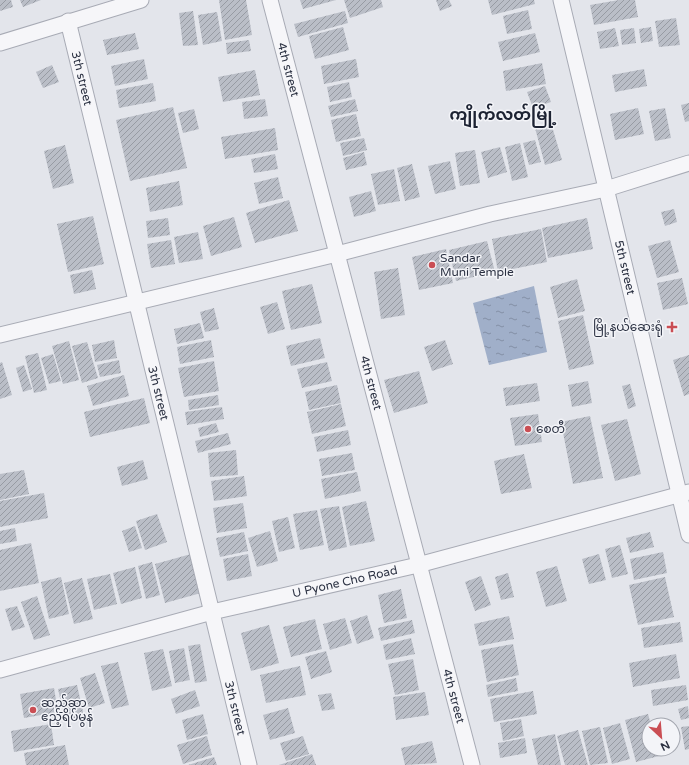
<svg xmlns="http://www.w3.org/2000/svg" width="689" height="765" font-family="'Varela Round','Noto Sans Myanmar',sans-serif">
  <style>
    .water { fill: url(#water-ripples) }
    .building { fill: url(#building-hatch) }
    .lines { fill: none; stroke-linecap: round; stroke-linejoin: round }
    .minor-casing { stroke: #a8abb5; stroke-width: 17 }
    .minor { stroke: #f6f6f9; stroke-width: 15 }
    .poi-dot { fill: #ca4e54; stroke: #f3f4f8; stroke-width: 1.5 }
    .labels { text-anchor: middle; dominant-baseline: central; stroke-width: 3; stroke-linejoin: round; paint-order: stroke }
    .street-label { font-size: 12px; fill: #2b3142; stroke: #f3f4f8 }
    .poi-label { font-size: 12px; fill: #2b3142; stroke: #f3f4f8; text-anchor: start }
    .district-label { font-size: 16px; font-weight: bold; fill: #1d2333; stroke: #f3f4f8 }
  </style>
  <defs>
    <pattern id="water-ripples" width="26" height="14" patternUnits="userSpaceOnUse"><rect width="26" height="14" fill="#a0afc9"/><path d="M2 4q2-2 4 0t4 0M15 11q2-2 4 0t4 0" fill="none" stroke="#838fa5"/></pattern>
    <pattern id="building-hatch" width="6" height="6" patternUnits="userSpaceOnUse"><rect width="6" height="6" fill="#babec7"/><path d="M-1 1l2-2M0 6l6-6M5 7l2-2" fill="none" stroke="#979ba3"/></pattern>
  </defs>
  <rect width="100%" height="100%" fill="#e3e5eb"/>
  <!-- water -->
  <path class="water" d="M534 286 547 352 489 365 473 303Z"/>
  <!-- building -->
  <path class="building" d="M0 0H11L13 7 0 11Z
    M20 0H41L23 7Z
    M219 0H246L252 35 225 40Z
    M300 0H336L303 9Z
    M344 0H381L383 7 350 18Z
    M436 0H449L452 6 440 11Z
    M488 0H534L535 4 492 15Z
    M619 0H635L638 17 594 25 590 5Z
    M528 10 532 29 507 34 503 16Z
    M193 11 198 45 183 46 179 13Z
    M345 11 348 23 298 37 294 24Z
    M217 12 222 41 203 45 198 15Z
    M676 18 680 45 659 47 655 21Z
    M343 27 349 50 315 59 309 36Z
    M651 27 653 41 641 43 639 29Z
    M615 28 619 46 600 49 597 32Z
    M634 28 636 43 622 45 620 30Z
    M135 33 139 49 107 55 103 40Z
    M535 33 540 52 503 61 498 42Z
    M249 40 251 51 227 54 226 43Z
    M144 59 148 79 115 86 111 66Z
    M356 59 359 77 324 84 321 66Z
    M542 63 546 84 506 91 503 71Z
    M52 65 59 82 43 88 36 72Z
    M644 69 647 86 615 92 612 75Z
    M255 70 260 95 223 102 218 77Z
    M349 82 352 97 330 102 327 87Z
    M153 83 156 101 119 108 116 90Z
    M545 86 551 102 533 108 527 92Z
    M265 99 268 116 244 119 242 102Z
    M355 99 358 111 331 117 328 106Z
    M689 103V121L685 122 681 105Z
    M173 107 187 168 130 181 116 120Z
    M638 108 644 134 615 140 610 114Z
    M665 108 671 138 655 141 649 111Z
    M194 109 199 129 183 133 178 113Z
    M356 114 361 136 336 142 331 120Z
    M551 123 562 160 545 165 535 128Z
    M275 128 278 150 225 159 221 137Z
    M364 138 367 150 343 156 340 143Z
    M535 140 541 162 529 165 523 143Z
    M520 143 528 177 512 181 505 147Z
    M65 145 74 183 53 189 44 151Z
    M500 147 507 172 488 178 481 152Z
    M475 150 480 183 460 186 455 153Z
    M364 152 367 165 346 170 343 158Z
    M275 154 278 169 254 173 251 159Z
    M450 161 456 189 435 194 428 166Z
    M412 164 420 197 405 201 397 168Z
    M394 169 400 201 378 205 371 174Z
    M278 177 283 198 259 204 254 183Z
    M179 181 183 205 150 212 146 188Z
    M371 191 376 211 354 217 349 197Z
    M289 200 298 231 255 243 246 213Z
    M674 209 677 222 665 226 661 212Z
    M93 216 104 264 68 272 57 224Z
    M234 217 242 247 211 256 203 226Z
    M168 218 170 235 148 238 146 221Z
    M587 218 593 249 548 258 542 228Z
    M541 229 547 262 498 272 492 239Z
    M198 232 203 259 179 263 174 237Z
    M171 240 175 264 151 268 147 244Z
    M670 240 679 272 657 278 648 246Z
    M487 241 495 272 456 281 449 250Z
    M446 249 453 283 419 290 412 257Z
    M398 268 405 315 381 319 374 272Z
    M92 270 96 289 74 294 70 275Z
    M682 278 688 304 663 310 657 283Z
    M577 279 585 311 558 318 550 287Z
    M312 284 322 323 291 330 282 291Z
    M277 302 285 329 268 334 260 307Z
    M214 308 219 329 205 332 200 312Z
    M583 315 594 364 569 370 558 321Z
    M200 323 204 338 177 344 174 329Z
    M320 338 325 358 291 366 286 346Z
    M114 340 117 358 95 362 92 345Z
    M211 340 214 357 180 364 177 347Z
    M445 340 453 364 432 371 424 347Z
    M69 341 79 380 63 384 52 346Z
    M87 342 98 378 82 383 72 346Z
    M38 353 47 390 34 393 25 356Z
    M53 354 61 381 49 384 41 358Z
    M689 355V394L684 396 673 360Z
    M119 360 121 373 100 377 97 365Z
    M214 361 219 391 184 397 178 368Z
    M2 362 12 395 0 399V363Z
    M327 362 332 381 302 388 297 369Z
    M24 365 32 389 23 392 16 368Z
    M419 371 428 403 394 413 384 380Z
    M124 375 129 396 93 406 87 386Z
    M588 381 592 403 572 407 568 385Z
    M537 383 540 401 506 406 503 388Z
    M630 384 636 406 628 409 622 386Z
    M337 385 341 403 309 410 305 392Z
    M218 395 219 405 189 410 188 400Z
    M144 398 150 423 90 437 84 412Z
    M341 404 346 426 312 434 307 412Z
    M222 407 224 419 187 425 185 412Z
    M538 414 542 442 515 446 510 418Z
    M590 416 603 478 573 484 561 422Z
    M627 419 641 474 615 481 601 425Z
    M216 423 219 432 200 437 198 428Z
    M348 430 351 445 317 452 314 437Z
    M228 433 231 444 198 453 195 441Z
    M236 450 238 475 210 477 208 453Z
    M352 453 355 470 322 476 319 459Z
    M524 454 532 488 501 494 494 461Z
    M143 460 148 479 122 486 117 467Z
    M24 470 29 494 0 500V474Z
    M357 472 361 491 325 499 321 479Z
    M244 476 247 496 214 501 211 481Z
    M44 493 48 518 0 527V501Z
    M366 501 375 541 350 546 342 507Z
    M243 503 247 528 217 533 213 508Z
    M339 506 347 547 329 551 320 509Z
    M317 510 324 545 300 550 293 514Z
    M157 514 167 542 145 550 136 521Z
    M288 517 295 548 279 552 272 521Z
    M135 526 142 548 129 552 122 531Z
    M15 528 17 541 0 544V531Z
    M270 531 278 561 257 567 248 538Z
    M244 532 248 551 220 557 216 538Z
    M650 532 654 547 630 553 626 538Z
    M31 543 39 583 0 591V550Z
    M620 545 628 574 612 578 605 549Z
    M663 552 667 573 634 580 630 559Z
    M191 554 201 593 165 603 155 564Z
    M248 554 252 576 227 581 223 559Z
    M599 554 606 580 589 584 582 559Z
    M152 562 160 595 146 599 138 566Z
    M557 566 567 601 546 607 536 572Z
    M135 567 142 598 121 604 113 573Z
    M508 573 514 597 501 600 495 577Z
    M110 574 117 604 94 610 87 579Z
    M481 576 491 605 475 611 465 582Z
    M61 577 69 614 49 619 41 582Z
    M665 577 674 617 638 625 629 585Z
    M82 578 93 619 74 624 64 583Z
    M401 589 407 618 384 623 378 595Z
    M37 596 50 635 34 640 21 602Z
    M17 606 25 627 12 631 5 609Z
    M367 615 374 638 357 644 350 621Z
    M509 616 514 639 479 646 474 624Z
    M345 618 352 643 330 650 323 624Z
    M315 619 322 649 291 657 283 627Z
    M412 620 415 633 381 641 378 628Z
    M680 622 683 642 644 648 641 628Z
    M269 625 279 663 251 671 241 633Z
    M411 638 415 654 386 660 383 645Z
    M200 644 207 681 195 683 188 646Z
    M513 644 519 675 487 682 481 650Z
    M184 648 190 680 175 683 169 651Z
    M163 649 172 686 152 691 144 653Z
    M326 651 332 672 311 679 305 657Z
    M676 654 680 678 633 687 629 663Z
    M413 659 419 690 395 695 388 664Z
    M118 662 129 705 112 709 101 666Z
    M300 666 306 695 266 703 260 675Z
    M95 673 105 703 89 708 80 678Z
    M516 678 518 691 488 697 486 685Z
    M77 685 84 716 65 720 58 689Z
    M686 685 688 700 653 706 651 690Z
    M54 688 58 712 24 718 20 694Z
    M195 690 200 706 176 714 171 699Z
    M533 691 537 714 494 722 490 699Z
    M425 692 429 715 396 720 393 697Z
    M331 693 335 709 322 711 318 695Z
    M688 706 689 718 681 720 678 709Z
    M288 708 295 733 270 740 263 715Z
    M203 714 208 734 187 740 182 720Z
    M648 714 651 725H649V749H657L659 756 636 762 625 720Z
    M521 719 524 736 503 741 500 723Z
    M620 723 630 759 612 764 603 728Z
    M51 724 54 745 14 752 11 731Z
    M689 726V749L685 750 681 727Z
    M600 727 608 763 590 765 582 731Z
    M578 730 588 765H565L557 736Z
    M555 734 561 765H538L532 739Z
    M673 734 677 743 673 744Z
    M207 736 212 755 183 764 177 745Z
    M303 736 309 754 286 761 280 743Z
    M525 738 527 753 500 758 498 743Z
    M432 741 437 763 405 765 401 748Z
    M65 745 69 765H26L24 753Z
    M312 754 316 765H279Z
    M214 757 217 765H188Z"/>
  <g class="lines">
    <defs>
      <g id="minor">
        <path id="s1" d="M270 0 472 765"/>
        <path id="s2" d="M561 0 689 535"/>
        <path id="s3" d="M68 21 249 765"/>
        <path d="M0 43 141 0"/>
        <path d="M0 335 337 254 490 214 606 189 689 163"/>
        <path id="s4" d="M0 670 212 612 418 565 689 492"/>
      </g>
    </defs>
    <!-- minor casing -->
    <use href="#minor" class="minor-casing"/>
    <!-- minor -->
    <use href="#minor" class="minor"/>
  </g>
  <!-- markers -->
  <g class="poi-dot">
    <circle cx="432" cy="265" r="4"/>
    <path d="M670 321h4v4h4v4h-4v4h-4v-4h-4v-4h4z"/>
    <circle cx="528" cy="429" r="4"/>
    <circle cx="33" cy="710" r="4"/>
  </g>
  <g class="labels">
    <!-- street labels -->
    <g class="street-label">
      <text stroke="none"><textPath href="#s1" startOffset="72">4th street</textPath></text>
      <text stroke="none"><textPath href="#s3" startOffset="59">3th street</textPath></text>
      <text stroke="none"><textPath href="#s2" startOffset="275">5th street</textPath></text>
      <text stroke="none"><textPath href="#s1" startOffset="396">4th street</textPath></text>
      <text stroke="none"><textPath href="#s3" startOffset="383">3th street</textPath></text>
      <text stroke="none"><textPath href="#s4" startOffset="356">U Pyone Cho Road</textPath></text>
      <text stroke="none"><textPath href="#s1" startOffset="720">4th street</textPath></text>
      <text stroke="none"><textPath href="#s3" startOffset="707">3th street</textPath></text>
    </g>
    <!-- poi labels -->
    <g class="poi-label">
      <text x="440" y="258">Sandar<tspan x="440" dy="14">Muni Temple</tspan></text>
      <text x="663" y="327" text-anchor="end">မြို့နယ်ဆေးရုံ</text>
      <text x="536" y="429">စေတီ</text>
      <text x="41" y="703">ဆည်ဆာ<tspan x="41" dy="14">ဧည့်ရိပ်မွန်</tspan></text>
    </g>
    <!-- district labels -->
    <g class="district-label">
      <text x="503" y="115">ကျိုက်လတ်မြို့</text>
    </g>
  </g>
  <!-- north arrow -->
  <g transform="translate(661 737) rotate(154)"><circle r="19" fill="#f3f4f8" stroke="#a3a6af"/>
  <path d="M0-3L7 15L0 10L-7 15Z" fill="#ca4e54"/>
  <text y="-6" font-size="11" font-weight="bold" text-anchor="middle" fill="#2b3142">N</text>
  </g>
</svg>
